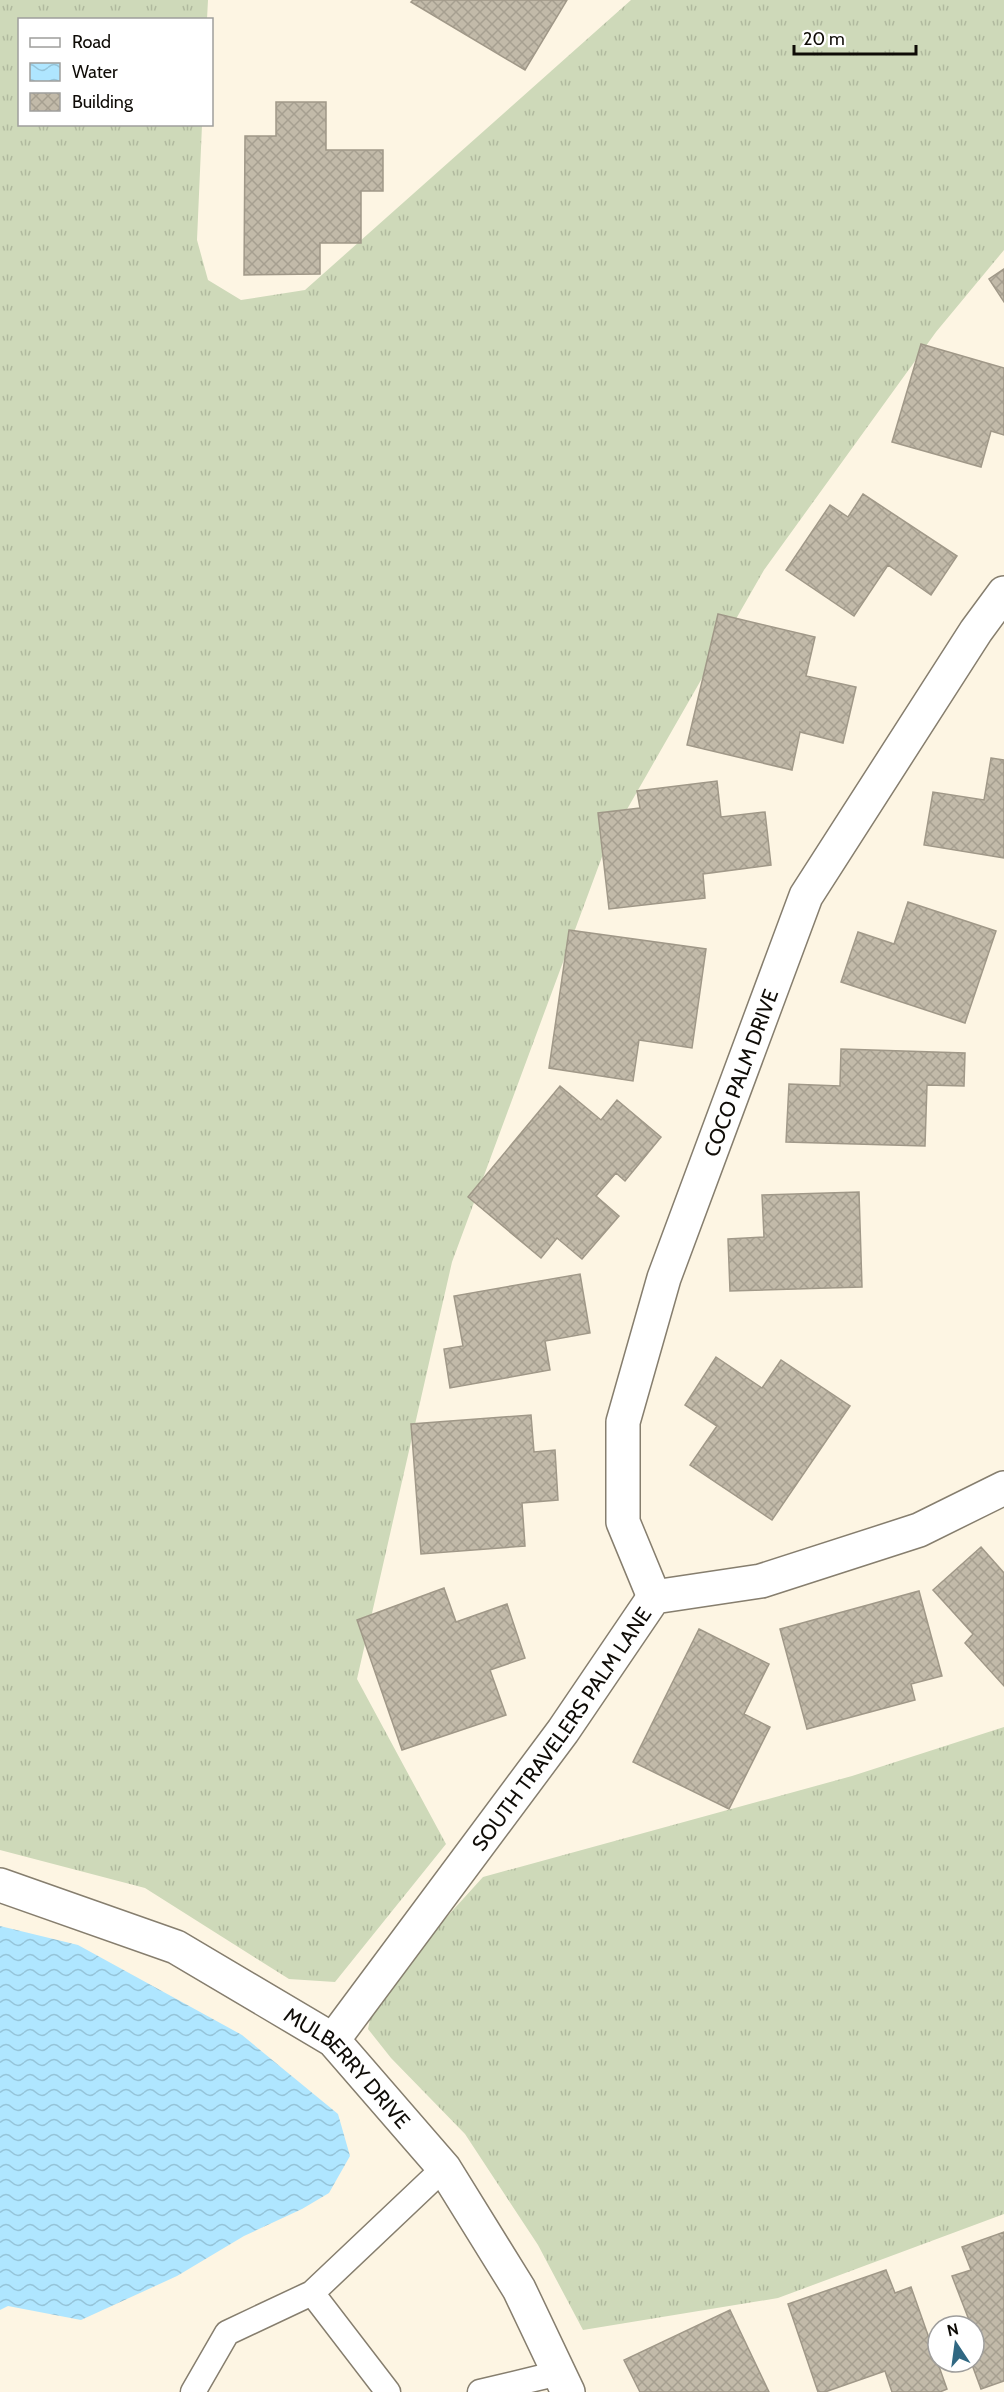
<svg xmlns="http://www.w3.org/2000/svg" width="1004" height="2392" font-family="Cabin,sans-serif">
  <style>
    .grass { fill: url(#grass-tufts) }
    .water { fill: url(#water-waves) }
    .building { fill: url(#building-cross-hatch); stroke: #a09888; stroke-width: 1.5 }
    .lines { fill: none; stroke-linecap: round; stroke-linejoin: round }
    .lane-casing { stroke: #867e6e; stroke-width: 27 }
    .street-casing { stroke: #867e6e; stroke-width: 36 }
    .lane { stroke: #fff; stroke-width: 24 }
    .street { stroke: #fff; stroke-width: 33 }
    .labels { text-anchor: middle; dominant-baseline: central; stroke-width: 6; stroke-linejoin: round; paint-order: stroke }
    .street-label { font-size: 21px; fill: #0f0c07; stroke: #fff }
  </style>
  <defs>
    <pattern id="grass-tufts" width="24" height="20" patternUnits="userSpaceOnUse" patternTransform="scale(1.5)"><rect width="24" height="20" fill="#ced9b9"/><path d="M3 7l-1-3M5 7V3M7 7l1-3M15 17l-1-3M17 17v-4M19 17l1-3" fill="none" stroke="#b0b99e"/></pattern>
    <pattern id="water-waves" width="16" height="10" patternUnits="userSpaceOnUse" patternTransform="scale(1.5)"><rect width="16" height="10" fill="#afe6ff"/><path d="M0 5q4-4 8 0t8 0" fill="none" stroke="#95c4d9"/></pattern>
    <pattern id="building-cross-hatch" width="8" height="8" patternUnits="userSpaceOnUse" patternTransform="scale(1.5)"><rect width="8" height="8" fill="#c2baa9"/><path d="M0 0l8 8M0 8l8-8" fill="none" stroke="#a69f90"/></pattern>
  </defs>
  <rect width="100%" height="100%" fill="#fdf5e3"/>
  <!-- grass -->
  <path class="grass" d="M0 0H208L207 19 20 20V124L202 125 197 240 208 280 241 300 305 290 631 0H1004V250L936 332 764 570 606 846 452 1262 357 1679 446 1844 335 1982 289 1979 145 1888 0 1850Z
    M1004 1727V2214L778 2298 583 2330 538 2245 465 2134 391 2058 368 2029 375 1996 483 1877 852 1776Z"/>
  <!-- water -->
  <path class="water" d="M0 1926 78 1945 242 2035 338 2114 350 2156 329 2193 302 2209 244 2236 177 2276 81 2320 8 2306 0 2310Z"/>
  <!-- building -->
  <path class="building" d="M413 0H567L525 70 411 2Z
    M276 102H326V150H383V191H361V243H320V274L244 275 245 136H276Z
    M1004 269V302L989 279Z
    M921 344 1004 368V435L991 431 981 467 892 442Z
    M863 494 957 556 931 595 888 565 854 616 786 570 830 505 848 517Z
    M718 614 815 637 806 676 856 687 843 743 800 732 792 770 687 745Z
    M991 758 1004 760V858L924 845 933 792 984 800Z
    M717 781 721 817 765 812 771 865 703 874 705 898 609 909 598 813 640 808 637 791Z
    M908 902 996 931 965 1023 841 982 858 932 894 944Z
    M569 930 706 949 692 1048 639 1040 633 1081 549 1068Z
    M841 1049 965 1053 964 1086 927 1085 925 1146 786 1142 789 1084 840 1086Z
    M560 1086 601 1120 617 1100 661 1137 625 1181 616 1173 596 1196 619 1216 582 1259 557 1238 541 1258 468 1197Z
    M859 1192 862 1287 730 1291 728 1239 764 1237 762 1195Z
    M580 1274 590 1333 545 1341 550 1370 450 1388 444 1349 463 1346 454 1296Z
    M716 1357 762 1388 781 1360 850 1406 772 1520 690 1465 717 1426 685 1405Z
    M531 1415 534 1452 555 1450 558 1500 522 1503 525 1546 421 1554 411 1424Z
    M981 1547 1004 1573V1686L965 1643 973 1634 933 1590Z
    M444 1588 456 1622 507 1604 525 1658 490 1670 506 1715 402 1750 357 1620Z
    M919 1591 942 1676 911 1684 915 1700 807 1729 780 1629Z
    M699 1629 769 1664 744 1714 770 1727 729 1809 633 1762Z
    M1004 2232V2381L981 2389 971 2362H974V2326H957L969 2320 952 2276 971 2270 962 2247Z
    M886 2270 895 2293 911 2287 947 2389 940 2392H892L885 2371 825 2392H818L788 2304Z
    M730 2310 769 2392H640L624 2360Z"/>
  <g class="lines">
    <defs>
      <path id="lane" d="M193 2392 227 2333 312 2293
        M388 2392 312 2293 444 2168
        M480 2392 559 2373"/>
      <g id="street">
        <path id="s1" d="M654 1597 623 1522V1422L664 1278 806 896 976 631 1004 593"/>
        <path id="s2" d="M0 1885 176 1947 333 2040 444 2168 519 2289 568 2392"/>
        <path id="s3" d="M333 2040 563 1731 654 1597 761 1581 919 1530 1004 1488"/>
      </g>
    </defs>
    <!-- lane casing -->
    <use href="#lane" class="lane-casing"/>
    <!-- street casing -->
    <use href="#street" class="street-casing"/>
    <!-- lane -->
    <use href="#lane" class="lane"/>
    <!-- street -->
    <use href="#street" class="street"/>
  </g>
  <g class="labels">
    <!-- street labels -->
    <g class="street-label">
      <text stroke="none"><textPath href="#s1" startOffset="550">COCO PALM DRIVE</textPath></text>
      <text stroke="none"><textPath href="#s3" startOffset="386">SOUTH TRAVELERS PALM LANE</textPath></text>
      <text stroke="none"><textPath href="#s2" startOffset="398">MULBERRY DRIVE</textPath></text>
    </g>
  </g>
  <!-- legend -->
  <rect x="18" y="18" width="195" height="108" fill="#ffffff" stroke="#9f9e9c" stroke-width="1.5"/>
  <rect x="30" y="38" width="30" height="9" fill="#ffffff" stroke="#9f9e9c" stroke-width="1.5"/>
  <text x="72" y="48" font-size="18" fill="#0f0c07">Road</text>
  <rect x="30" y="63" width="30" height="18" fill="url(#water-waves)" stroke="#9f9e9c" stroke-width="1.5"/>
  <text x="72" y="78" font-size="18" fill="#0f0c07">Water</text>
  <rect x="30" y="93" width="30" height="18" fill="url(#building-cross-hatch)" stroke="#9f9e9c" stroke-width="1.5"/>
  <text x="72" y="108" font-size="18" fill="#0f0c07">Building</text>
  <!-- north arrow -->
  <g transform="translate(956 2344) rotate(347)"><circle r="28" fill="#ffffff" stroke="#9f9e9c" stroke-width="1.5"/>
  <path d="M0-4.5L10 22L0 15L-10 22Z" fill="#306882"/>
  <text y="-9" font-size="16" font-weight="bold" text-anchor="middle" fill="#0f0c07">N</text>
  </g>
  <!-- scale -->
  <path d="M794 45v9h122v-9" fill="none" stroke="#0f0c07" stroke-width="3"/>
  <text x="803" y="45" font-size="18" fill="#0f0c07" stroke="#ffffff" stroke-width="4.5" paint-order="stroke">20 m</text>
</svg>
